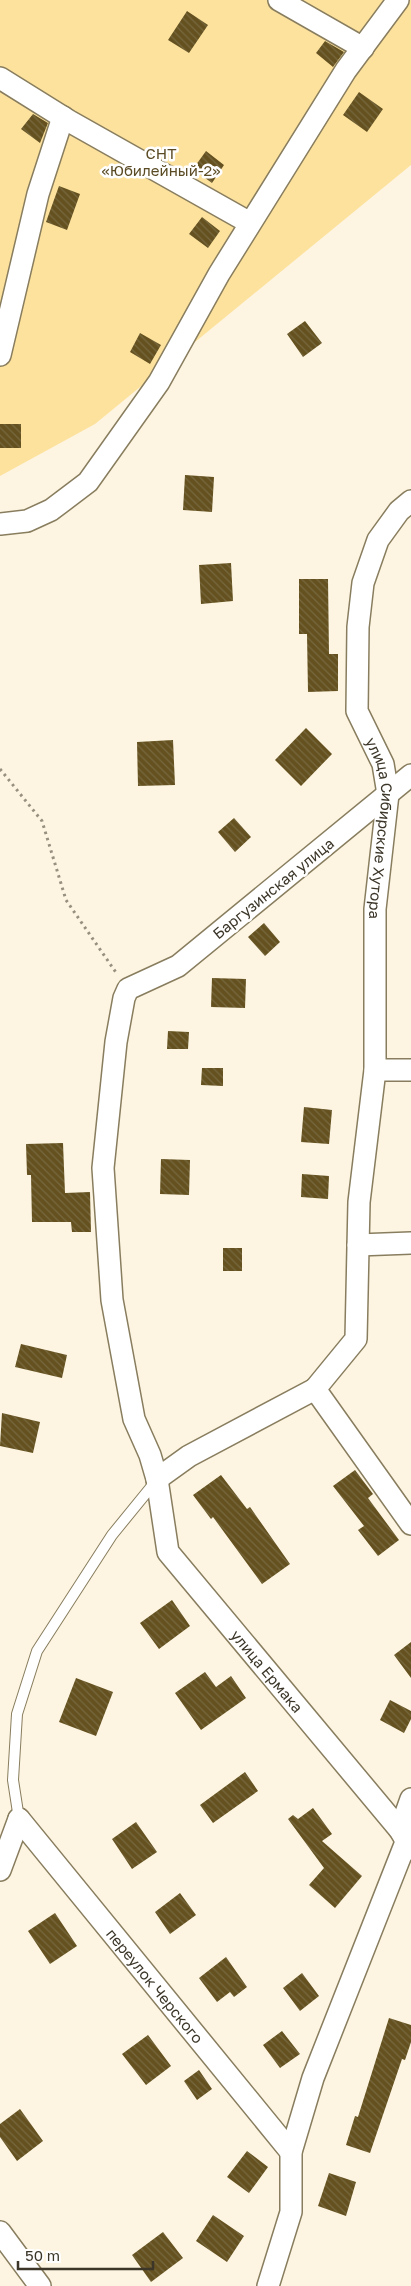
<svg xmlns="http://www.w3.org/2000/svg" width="411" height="2286" font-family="'Golos Text',sans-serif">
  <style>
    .garden { fill: #fde29e }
    .building { fill: url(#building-back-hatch) }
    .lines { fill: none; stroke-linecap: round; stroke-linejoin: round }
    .service-casing { stroke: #887d5e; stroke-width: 12 }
    .minor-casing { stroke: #887d5e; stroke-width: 24 }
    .path { stroke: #979080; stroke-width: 3; stroke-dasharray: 2.5 4; stroke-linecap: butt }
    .service { stroke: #fff; stroke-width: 10 }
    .minor { stroke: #fff; stroke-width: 21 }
    .labels { text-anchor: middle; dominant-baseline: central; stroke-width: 5; stroke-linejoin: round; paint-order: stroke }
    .park-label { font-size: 15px; fill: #5a4b24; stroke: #fff }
    .street-label { font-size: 15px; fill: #3c3629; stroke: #fff }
  </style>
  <defs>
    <pattern id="building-back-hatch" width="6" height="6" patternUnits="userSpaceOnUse" patternTransform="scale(1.25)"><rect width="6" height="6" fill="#64511f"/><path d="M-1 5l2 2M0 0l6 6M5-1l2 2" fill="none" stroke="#77683f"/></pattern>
  </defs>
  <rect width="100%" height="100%" fill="#fdf5e1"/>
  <!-- garden -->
  <path class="garden" d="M0 0H411V165L95 424 0 476Z"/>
  <!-- building -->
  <path class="building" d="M187 11 208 25 189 53 168 40Z
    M325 41 344 52 333 67 316 53Z
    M359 92 383 109 367 132 343 115Z
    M33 114 48 123 40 143 21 129Z
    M206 151 224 165 212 183 193 169Z
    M59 186 80 194 67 230 46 222Z
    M202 217 220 231 208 248 189 234Z
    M305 321 322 343 303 357 287 334Z
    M140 333 161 345 150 364 130 352Z
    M0 424H21V448H0Z
    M185 475 214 477 212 512 183 510Z
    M231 563 233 601 201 604 199 565Z
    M299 579H328L329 654H338V691L308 692 307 634H299Z
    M306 728 332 754 301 786 275 760Z
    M173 740 175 785 138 786 137 742Z
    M234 818 251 837 235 852 218 832Z
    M264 923 280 942 265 956 248 937Z
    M212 978 246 979 245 1008 211 1007Z
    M168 1031 189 1032 188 1049H167Z
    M202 1068H223V1086L201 1085Z
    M304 1107 332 1110 329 1144 301 1142Z
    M63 1143 65 1193 90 1192 91 1232H72L71 1222H32L31 1175H27L26 1144Z
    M161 1159 190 1160 189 1195 160 1194Z
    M302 1174 329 1176 328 1199 301 1197Z
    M223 1248H242V1271H223Z
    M21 1344 67 1355 62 1378 15 1367Z
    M2 1413 40 1422 33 1453 0 1446Z
    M355 1470 373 1494 368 1498 399 1540 378 1556 358 1530 364 1526 333 1486Z
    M221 1475 247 1509 250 1507 290 1564 262 1584 213 1517 211 1519 193 1495Z
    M172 1600 190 1626 159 1649 140 1623Z
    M411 1642V1678L394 1655Z
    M205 1672 216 1687 231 1676 246 1698 201 1730 175 1693Z
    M76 1678 113 1692 96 1736 59 1722Z
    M390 1700 411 1711V1719L404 1733 380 1720Z
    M245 1772 258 1791 213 1823 200 1805Z
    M313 1808 332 1834 322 1841 362 1876 335 1908 309 1885 324 1868 288 1819 293 1815 298 1819Z
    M136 1822 157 1852 132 1869 112 1839Z
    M180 1893 196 1915 170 1934 155 1912Z
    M55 1913 77 1946 50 1964 28 1931Z
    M226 1957 247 1987 234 1997 230 1992 217 2002 199 1978Z
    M302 1973 319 1996 300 2011 283 1988Z
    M389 2018 411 2025V2042L405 2060 402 2059 370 2153 346 2145 355 2116 358 2117Z
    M282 2031 300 2054 280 2068 263 2045Z
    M148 2035 171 2066 146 2085 122 2054Z
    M199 2070 212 2089 197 2100 184 2081Z
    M20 2109 43 2141 17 2161 0 2137V2124Z
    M247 2151 268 2167 249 2193 227 2177Z
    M329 2173 356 2182 346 2216 318 2206Z
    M213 2215 244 2236 227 2262 196 2241Z
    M163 2232 183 2258 151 2282 132 2255Z"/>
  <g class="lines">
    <defs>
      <path id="service" d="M19 1819 13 1780 17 1714 37 1651 112 1535 156 1481"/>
      <g id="minor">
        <path d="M279 0 363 48"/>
        <path d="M0 78 69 121 250 223"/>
        <path d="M0 355 38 194 63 117"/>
        <path id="s1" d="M411 501 399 511 378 540 363 583 358 627 357 711 383 764 388 794 375 909V1070L359 1202 356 1339 315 1389 411 1524"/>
        <path d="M0 524 27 521 51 510 88 482 159 382 219 274 346 70 398 0"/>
        <path id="s2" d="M411 775 178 966 128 989 124 998 116 1042 103 1168 112 1300 134 1419 150 1455 157 1479 168 1552 400 1830 411 1849"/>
        <path d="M375 1070H411"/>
        <path d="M358 1245 411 1243"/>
        <path d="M157 1479 189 1456 315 1389"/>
        <path id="s3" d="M19 1819 291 2152"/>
        <path d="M400 1830 411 1799"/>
        <path d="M0 1870 19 1819"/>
        <path d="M0 2232 40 2286"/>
        <path d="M268 2286 291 2212V2152L313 2078 406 1842"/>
      </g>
    </defs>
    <!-- service casing -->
    <use href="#service" class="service-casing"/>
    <!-- minor casing -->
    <use href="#minor" class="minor-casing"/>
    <!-- path -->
    <path class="path" d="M0 769 42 821 66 900 117 974"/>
    <!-- service -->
    <use href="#service" class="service"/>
    <!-- minor -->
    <use href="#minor" class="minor"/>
  </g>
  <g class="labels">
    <!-- park labels -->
    <g class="park-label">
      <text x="161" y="153">СНТ<tspan x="161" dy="17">«Юбилейный-2»</tspan></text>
    </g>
    <!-- street labels -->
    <g class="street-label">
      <text stroke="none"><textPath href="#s1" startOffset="348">улица Сибирские Хутора</textPath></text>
      <text transform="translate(273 888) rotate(-39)">Баргузинская улица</text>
      <text stroke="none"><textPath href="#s2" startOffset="1084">улица Ермака</textPath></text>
      <text stroke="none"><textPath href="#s3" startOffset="215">переулок Черского</textPath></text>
    </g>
  </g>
  <!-- scale -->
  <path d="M18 2261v8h135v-8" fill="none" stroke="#3c3629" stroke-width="2.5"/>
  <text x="25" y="2261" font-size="15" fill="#3c3629" stroke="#ffffff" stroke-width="4" paint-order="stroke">50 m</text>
</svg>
